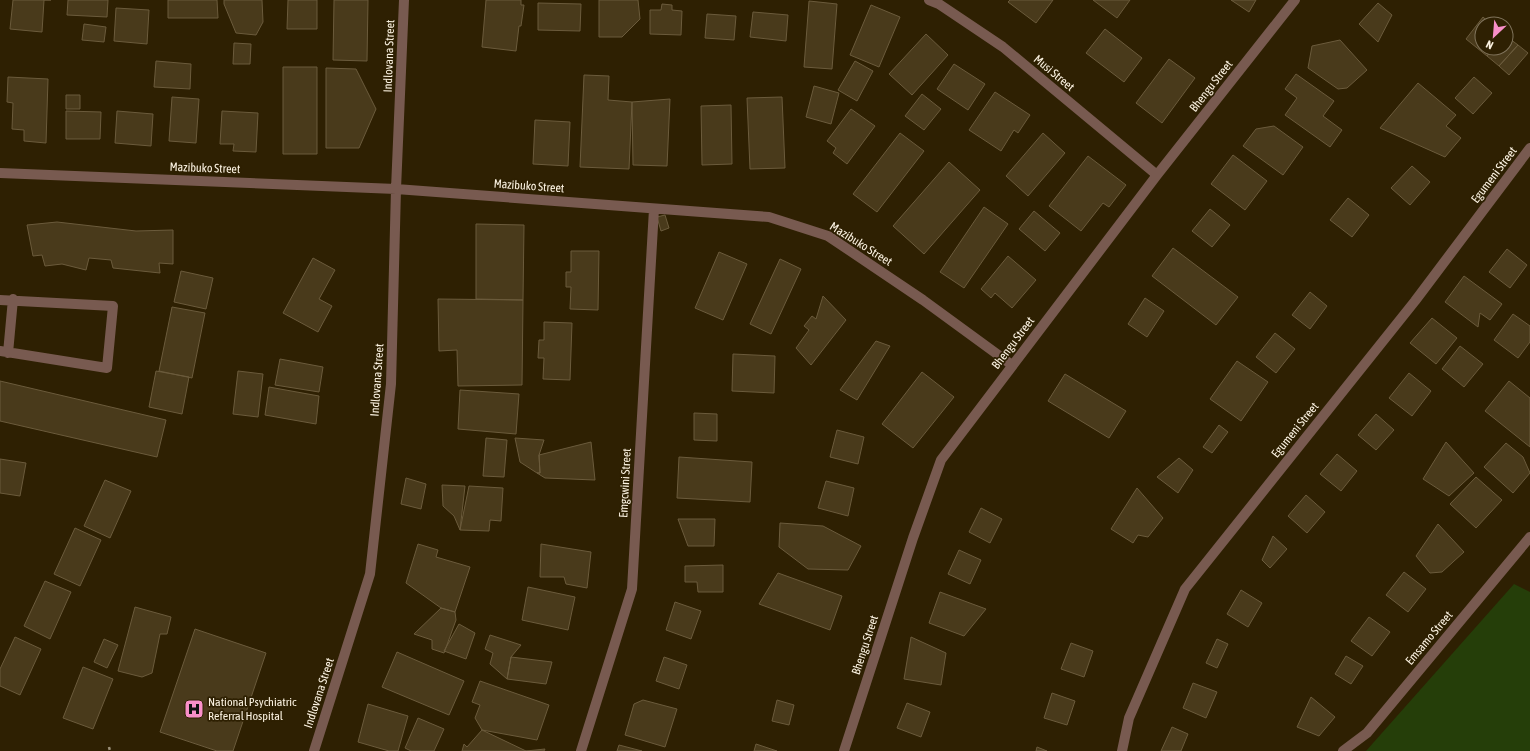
<svg xmlns="http://www.w3.org/2000/svg" width="1530" height="751" font-family="'Asap Condensed',sans-serif">
  <style>
    .green { fill: #253e09 }
    .building { fill: #493a1b; stroke: #6b5b3c }
    .lines { fill: none; stroke-linecap: round; stroke-linejoin: round }
    .path { stroke: #9a8f78; stroke-width: 2.5; stroke-dasharray: 3 3; stroke-linecap: butt }
    .minor { stroke: #785a50; stroke-width: 10 }
    .labels { text-anchor: middle; dominant-baseline: central; stroke-width: 3.5; stroke-linejoin: round; paint-order: stroke }
    .street-label { font-size: 12px; fill: #fcf3e2; stroke: #2e2002 }
    .poi-label { font-size: 12px; fill: #fcf3e2; stroke: #2e2002; text-anchor: start }
  </style>
  <rect width="100%" height="100%" fill="#2e2002"/>
  <!-- green -->
  <path class="green" d="M1514 584 1530 592V751H1366Z"/>
  <!-- building -->
  <path class="building" d="M13 0H51H44L42 32 10 29Z
    M68 0H108L107 17 67 15Z
    M168 0H217L218 18H168Z
    M224 0H262L263 22 256 35 236 33 224 4Z
    M288 0H317V29H287Z
    M334 0H368L367 61 333 60Z
    M486 0H521V5H524L521 26H519L516 51 482 47Z
    M599 0H638L640 19 622 37H599Z
    M1010 0H1053L1036 23 1008 2Z
    M1093 0H1130L1117 18Z
    M1231 0H1256L1249 12Z
    M809 1 837 4 832 69 804 67Z
    M538 3 581 4 580 31 538 30Z
    M1378 3 1392 15 1378 42 1359 24Z
    M662 4 672 5V10L682 11 681 35 650 34V10H661Z
    M871 5 900 17 879 67 850 55Z
    M116 8 149 10 147 44 114 41Z
    M753 12 788 15 786 41 750 37Z
    M707 14 736 16 734 40 705 38Z
    M1483 17 1491 24H1482V48H1493L1487 56 1466 39Z
    M84 24 106 27 104 42 82 40Z
    M1105 29 1142 58 1124 82 1086 53Z
    M926 34 948 55 912 95 889 74Z
    M1506 36 1518 45 1499 66 1487 56 1493 48H1506Z
    M1340 40 1367 70 1347 88 1338 89 1308 68 1312 46Z
    M234 43 251 44 250 64H233Z
    M1518 45 1528 53 1509 75 1499 66Z
    M1169 59 1195 78 1162 123 1136 103Z
    M156 61 191 64 190 89 154 87Z
    M855 61 873 71 857 101 838 90Z
    M954 64 985 84 968 110 937 89Z
    M283 67H317V154H283Z
    M326 68 356 69 376 109 359 148H326Z
    M1296 74 1334 101 1323 116 1342 130 1330 147 1285 115 1297 98 1285 89Z
    M584 75 609 76 608 100 632 102 629 169 580 167Z
    M8 77 48 79 46 143 24 141V130L12 129 13 103 7 102Z
    M1474 77 1492 93 1473 114 1455 98Z
    M1418 83 1456 115 1446 126 1461 138 1445 157 1380 128Z
    M814 86 839 93 831 124 806 117Z
    M995 92 1030 115 1018 133 1014 130 1001 151 969 130Z
    M922 94 941 109 924 130 905 116Z
    M66 95H80V109H66Z
    M172 97 199 99 196 143 169 141Z
    M782 97 785 168 750 169 747 98Z
    M670 99 667 166 633 165 632 102Z
    M731 105 732 164 702 165 701 106Z
    M851 109 875 126 847 164 833 153 836 148 827 141Z
    M66 111 101 112 100 139H66Z
    M117 111 153 114 151 146 115 143Z
    M222 111 258 113 256 152 233 151 234 144H220Z
    M535 120 570 122 568 166 533 164Z
    M1274 126 1303 147 1283 175 1243 146 1256 129Z
    M900 133 924 151 877 212 853 194Z
    M1043 133 1065 153 1028 196 1006 176Z
    M1233 155 1267 181 1245 210 1211 184Z
    M1088 156 1126 185 1109 207 1103 203 1081 231 1049 206Z
    M949 162 980 190 924 254 893 226Z
    M1412 166 1430 182 1410 205 1391 188Z
    M1348 198 1369 215 1352 237 1330 220Z
    M984 207 1008 224 964 288 940 272Z
    M1210 209 1230 225 1212 247 1192 231Z
    M1034 211 1060 233 1045 251 1019 229Z
    M665 215 669 228 661 231 657 217Z
    M57 222 136 231 173 230V264L159 263 160 273 113 268 111 260 89 258 86 270 62 264 45 266 42 255 33 256 27 225Z
    M476 224 524 225 523 300 476 299Z
    M1173 248 1238 297 1216 325 1152 276Z
    M1507 249 1527 265 1510 288 1489 272Z
    M571 251H599L598 310 570 309 571 287H566V272H571Z
    M719 252 747 264 723 320 695 308Z
    M1008 256 1036 280 1012 308 995 293 991 298 981 289Z
    M313 258 335 270 319 299 332 306 318 332 283 313Z
    M780 259 801 269 771 334 750 324Z
    M181 271 213 278 206 309 174 302Z
    M1464 276 1502 304 1490 320 1480 313 1478 327 1445 302Z
    M1310 292 1327 306 1310 329 1292 315Z
    M823 296 846 320 811 365 796 348 809 330 804 326 812 316 816 319Z
    M1145 298 1164 311 1147 337 1128 324Z
    M438 299 523 300 522 385 458 386 457 350 439 351Z
    M172 307 205 313 192 378 159 371Z
    M1513 314 1530 326V342L1518 358 1494 340Z
    M1432 318 1457 338 1436 364 1410 343Z
    M544 322 572 323 570 380 543 379 544 358H538L539 340H544Z
    M1275 333 1295 349 1276 373 1256 357Z
    M876 341 890 346 857 400 840 390Z
    M1460 346 1483 364 1464 387 1442 369Z
    M733 354 775 356 774 393 732 391Z
    M280 359 323 367 319 392 275 385Z
    M1237 361 1268 382 1241 421 1210 399Z
    M156 371 189 377 182 414 149 407Z
    M238 371 263 374 258 417 233 414Z
    M922 372 954 397 913 448 882 424Z
    M1409 373 1431 391 1412 416 1389 398Z
    M1065 374 1126 411 1109 438 1048 401Z
    M0 381 166 420 157 457 0 421Z
    M1509 381 1530 398V447L1485 411Z
    M269 387 319 396 316 424 265 415Z
    M460 390 519 394 516 434 458 429Z
    M694 413 717 414V441L694 440Z
    M1376 414 1394 430 1376 450 1358 435Z
    M1219 425 1228 432 1212 453 1203 447Z
    M837 430 864 437 858 464 830 457Z
    M486 438 507 440 504 477 483 476Z
    M515 438 544 440 539 455 540 473H537L520 462Z
    M591 442 595 480 545 478 537 473H540L539 455Z
    M1446 442 1474 473 1449 496 1423 479Z
    M1506 443 1523 457 1530 473 1513 493 1484 467Z
    M1337 454 1357 471 1341 491 1320 474Z
    M679 457 752 462 750 502 677 498Z
    M1179 458 1193 470 1178 493 1157 477Z
    M0 459 26 463 20 496 0 493Z
    M1476 477 1502 500 1476 528 1450 504Z
    M406 478 426 484 421 509 401 504Z
    M105 480 131 491 110 538 84 526Z
    M826 481 854 488 848 516 818 508Z
    M442 485 465 486 460 530 454 516 443 506Z
    M469 486 503 488 501 521 490 520 489 531 460 530Z
    M1137 488 1163 518 1148 537 1138 535 1133 543 1111 529Z
    M1306 495 1325 512 1307 533 1288 516Z
    M981 508 1002 519 990 543 969 532Z
    M678 519H715L714 546H688Z
    M780 523 823 526 861 546 848 570 808 569 779 547Z
    M1438 524 1464 552 1442 572 1430 573 1416 556Z
    M75 528 101 540 80 586 54 574Z
    M1273 536 1287 549 1270 568 1262 560Z
    M418 544 438 550 436 557 470 567 455 612 441 608 406 583Z
    M541 544 591 552 587 588 566 584 564 577H540Z
    M959 550 981 560 970 584 948 574Z
    M723 565V592H698L697 582H685V566Z
    M1404 572 1426 589 1408 612 1386 595Z
    M778 573 842 596 830 630 759 604Z
    M45 581 71 592 50 639 24 626Z
    M528 587 575 597 568 630 522 620Z
    M1241 590 1262 603 1248 627 1227 614Z
    M940 592 986 609 964 636 929 623Z
    M675 602 701 611 691 639 666 630Z
    M135 607 171 617 167 634H160L152 673 142 677 118 671Z
    M441 608 455 612 456 620 444 653 432 649V640L414 634Z
    M1369 617 1390 632 1372 656 1351 641Z
    M459 624 475 633 466 659 444 651Z
    M195 629 266 653 233 751H217L160 732Z
    M490 635 521 645 511 657 507 679 490 664 493 653 485 649Z
    M15 637 41 649 20 695 0 686V669Z
    M911 637 946 653 941 685 904 679Z
    M104 639 118 645 107 668 94 662Z
    M1217 639 1228 644 1217 668 1206 663Z
    M1071 643 1093 651 1084 677 1061 669Z
    M397 652 464 681 449 715 382 687Z
    M1346 656 1363 666 1351 684 1335 674Z
    M511 657 552 662 546 684 507 679Z
    M664 657 687 665 679 689 656 681Z
    M83 667 113 679 93 729 63 718Z
    M480 681 549 705 537 740 482 730 475 718 480 705 472 702Z
    M1193 683 1217 692 1206 718 1183 708Z
    M1052 693 1075 701 1067 725 1044 718Z
    M1311 697 1335 717 1319 736 1297 727Z
    M643 700 677 709 665 747 625 735 634 704Z
    M777 700 794 705 789 725 772 721Z
    M907 703 930 712 921 737 897 728Z
    M368 704 408 716 398 751H389L358 742Z
    M418 718 444 729 434 751H411L405 748Z
    M1172 727 1188 734 1181 751H1161Z
    M482 730 526 751H462L464 744 467 747Z
    M756 744 777 751H754Z
    M619 745 642 751H617Z
    M1037 747 1047 751H1036Z
    M545 749 544 751H526Z"/>
  <g class="lines">
    <!-- path -->
    <path class="path" d="M109 747 110 751"/>
    <!-- minor -->
    <path class="minor" d="M929 0 939 4 1003 47 1157 175
      M0 173 396 189 769 217 828 236 923 300 1012 365
      M0 300 113 306 107 368 0 351
      M8 353 13 299
      M314 751 370 574 391 384 396 189 404 0
      M581 751 632 589 654 209
      M844 751 913 538 941 460 1157 175 1295 0
      M1122 751 1129 718 1185 589 1415 301 1530 148
      M1343 751 1367 733 1530 537"/>
  </g>
  <!-- icons -->
  <defs>
    <symbol id="hospital-square" viewBox="-11 -11 22 22"><rect x="-9" y="-9" width="18" height="18" rx="4" fill="#f98fc9" stroke="#2e2002"/><path d="M-5-5h3v3.5h4V-5h3V5h-3V1.5h-4V5h-3Z" fill="#111"/></symbol>
  </defs>
  <g fill-rule="evenodd">
    <use href="#hospital-square" x="183" y="698" width="22" height="22"/>
  </g>
  <g class="labels">
    <!-- street labels -->
    <g class="street-label">
      <text transform="translate(389 56) rotate(-88)">Indlovana Street</text>
      <text transform="translate(1054 73) rotate(40)">Musi Street</text>
      <text transform="translate(1211 86) rotate(-52)">Bhengu Street</text>
      <text transform="translate(205 168) rotate(2)">Mazibuko Street</text>
      <text transform="translate(1494 175) rotate(-53)">Egumeni Street</text>
      <text transform="translate(529 186) rotate(4)">Mazibuko Street</text>
      <text transform="translate(861 244) rotate(32)">Mazibuko Street</text>
      <text transform="translate(1013 343) rotate(-53)">Bhengu Street</text>
      <text transform="translate(377 380) rotate(-86)">Indlovana Street</text>
      <text transform="translate(1295 430) rotate(-51)">Egumeni Street</text>
      <text transform="translate(625 483) rotate(-87)">Emgcwini Street</text>
      <text transform="translate(1429 638) rotate(-50)">Emsamo Street</text>
      <text transform="translate(865 645) rotate(-72)">Bhengu Street</text>
      <text transform="translate(319 693) rotate(-72)">Indlovana Street</text>
    </g>
    <!-- poi labels -->
    <g class="poi-label">
      <text x="208" y="702">National Psychiatric<tspan x="208" dy="14">Referral Hospital</tspan></text>
    </g>
  </g>
  <!-- north arrow -->
  <g transform="translate(1494 36) rotate(206)"><circle r="19" fill="#2e2002" stroke="#80745c"/>
  <path d="M0-3L7 15L0 10L-7 15Z" fill="#f98fc9"/>
  <text y="-6" font-size="11" font-weight="bold" text-anchor="middle" fill="#fcf3e2">N</text>
  </g>
</svg>
